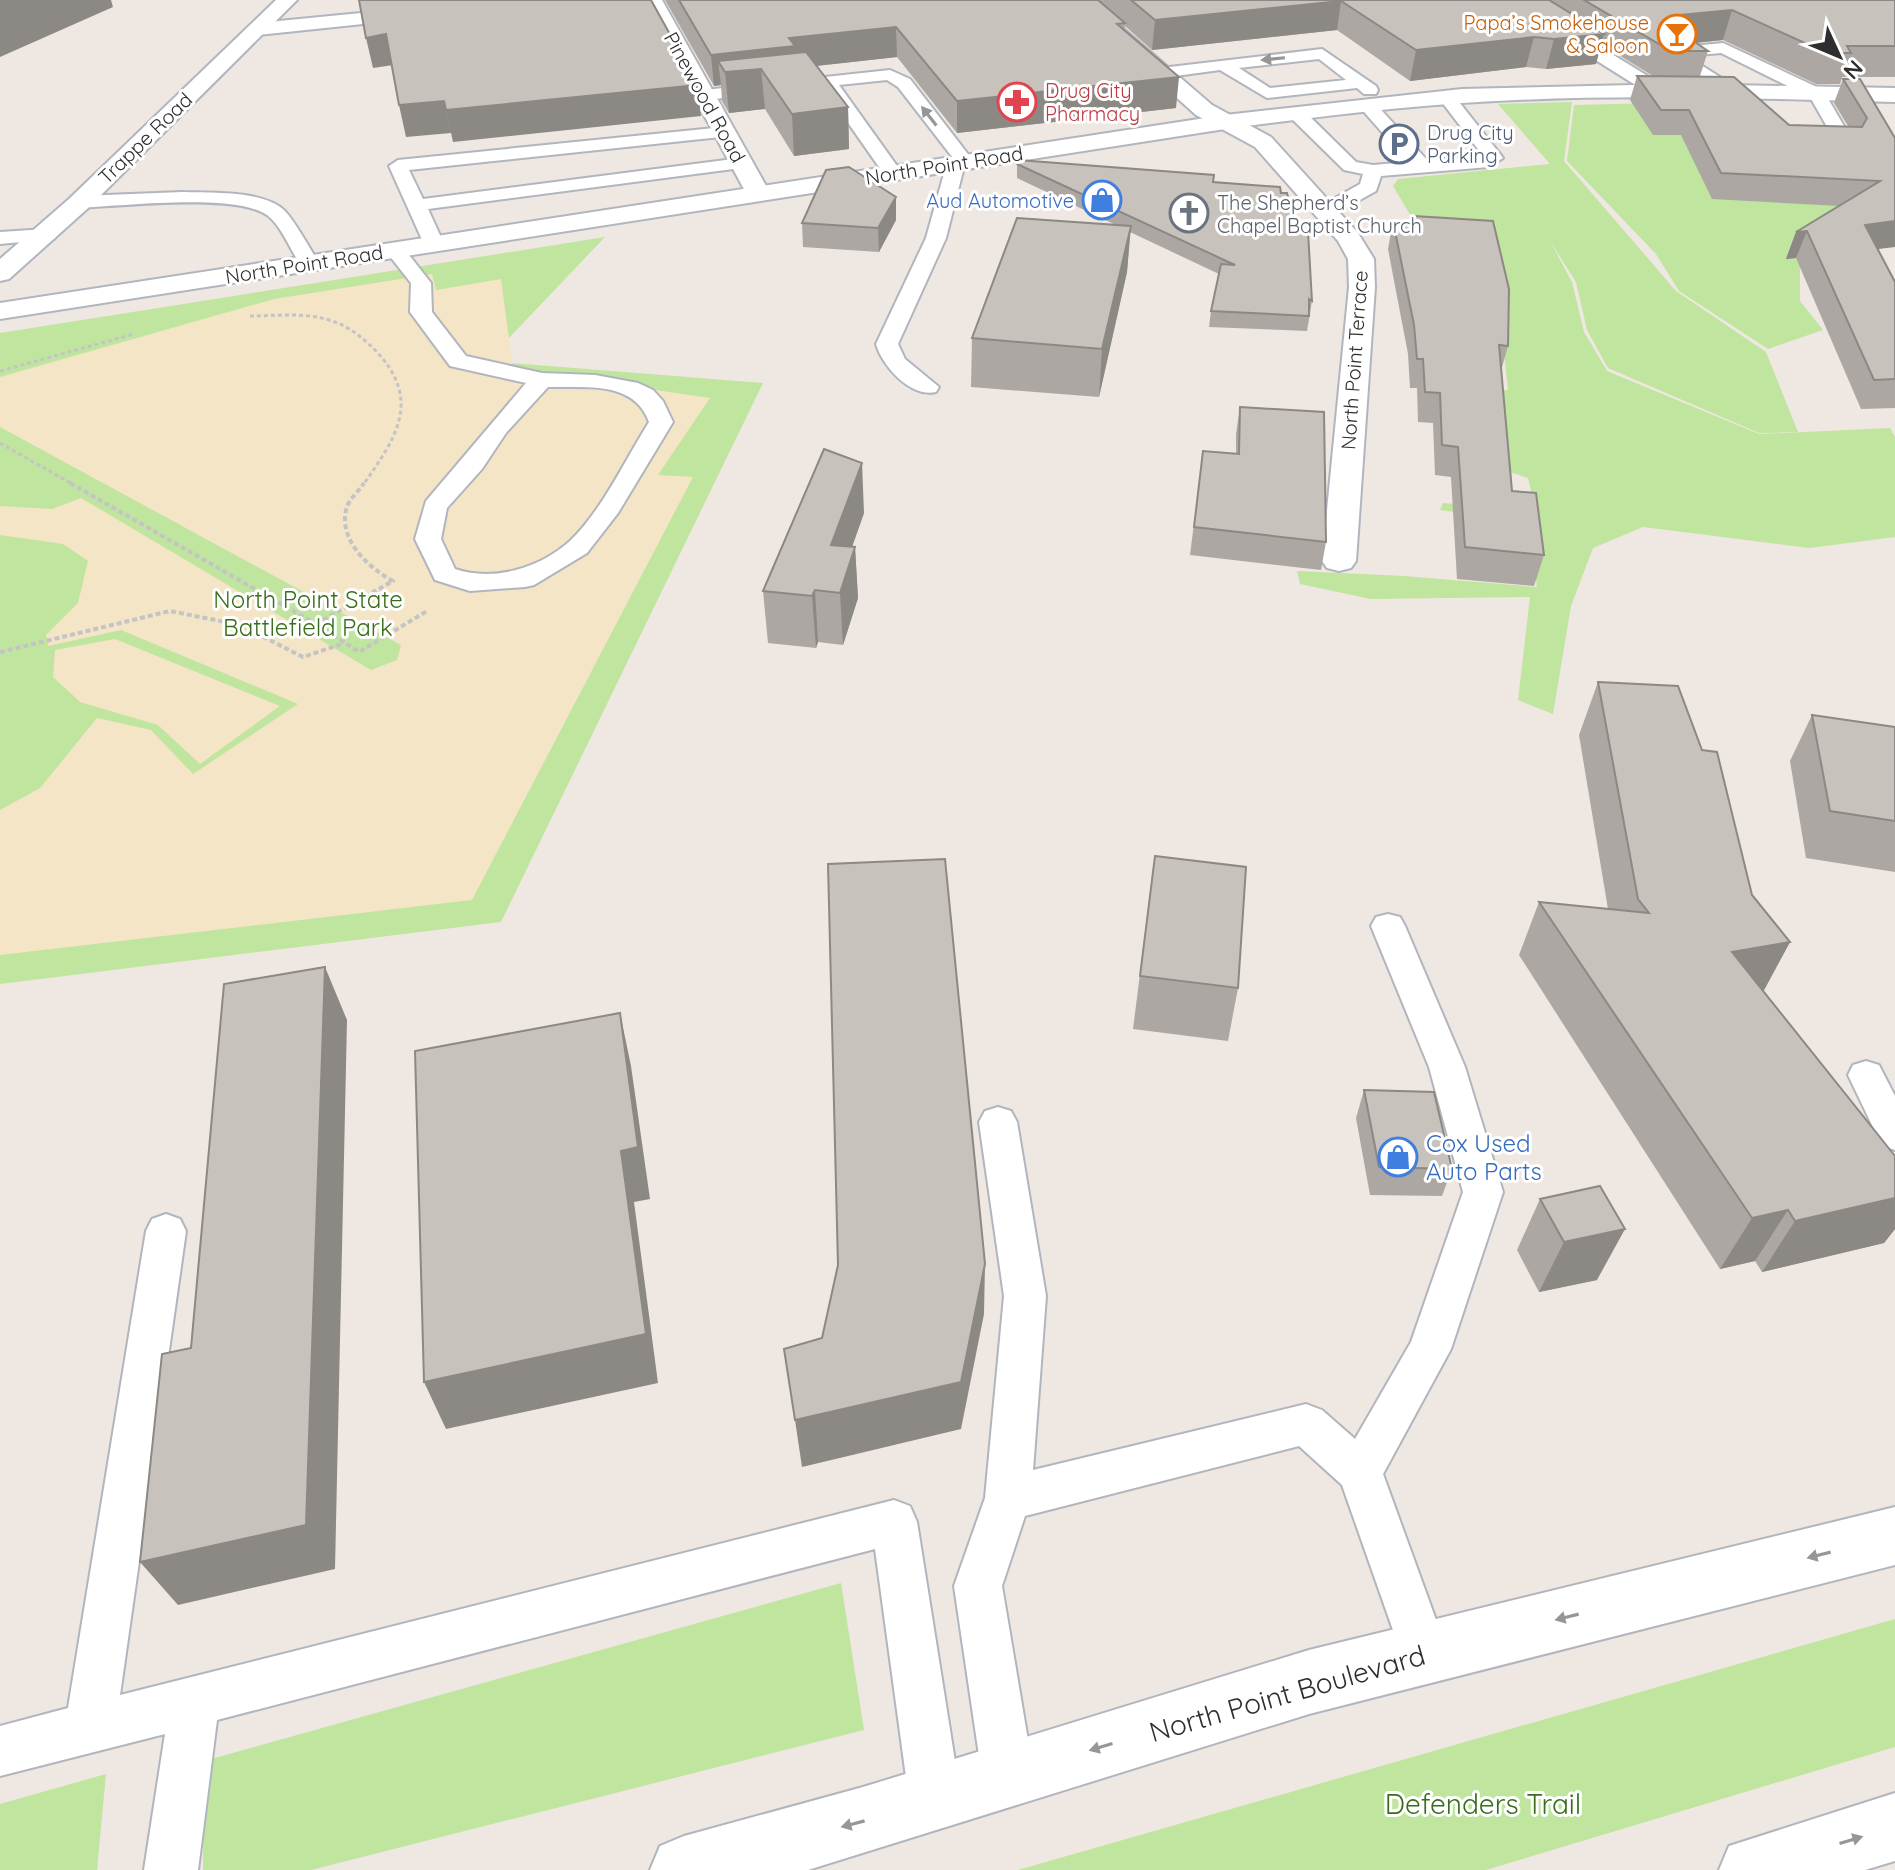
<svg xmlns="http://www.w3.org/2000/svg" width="1895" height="1870" font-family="Quicksand,sans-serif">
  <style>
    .green { fill: #c0e59e }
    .sand { fill: #f3e5c5 }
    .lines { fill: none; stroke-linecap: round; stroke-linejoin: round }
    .lane-casing { stroke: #b1b5be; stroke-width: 4 }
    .street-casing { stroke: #b1b5be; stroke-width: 4 }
    .secondary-casing { stroke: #b1b5be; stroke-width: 4 }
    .path-far1 { stroke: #c4c4c4; stroke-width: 3; stroke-dasharray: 4 3; stroke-linecap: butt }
    .path { stroke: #c4c4c4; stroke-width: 4; stroke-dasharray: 5 3; stroke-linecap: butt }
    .lane { fill: #fff; fill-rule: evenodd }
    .street { fill: #fff; fill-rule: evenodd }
    .secondary { fill: #fff; fill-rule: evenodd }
    .wall { fill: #aca7a2 }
    .shaded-wall { fill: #8c8884 }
    .building { fill: #c8c2bc; stroke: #8c8884; stroke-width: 2 }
    .oneway { fill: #969696 }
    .labels { text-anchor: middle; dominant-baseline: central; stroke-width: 6; stroke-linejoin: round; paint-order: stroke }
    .far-food-label { font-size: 20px; fill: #c56008; stroke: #fff; text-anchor: end }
    .far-health-label { font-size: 20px; fill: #be3a42; stroke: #fff; text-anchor: start }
    .far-street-label { font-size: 20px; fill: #2e2e2e; stroke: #fff }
    .far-service-label { font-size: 20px; fill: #4e5e75; stroke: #fff; text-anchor: start }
    .far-shop-label { font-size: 20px; fill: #366cbe; stroke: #fff; text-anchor: end }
    .far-worship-label { font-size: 20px; fill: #5b616d; stroke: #fff; text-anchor: start }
    .park-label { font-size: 24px; fill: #386e1b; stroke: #fff }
    .shop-label { font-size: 24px; fill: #366cbe; stroke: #fff; text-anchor: start }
    .near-street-label { font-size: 28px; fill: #2e2e2e; stroke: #fff }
    .near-park-label { font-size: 28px; fill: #386e1b; stroke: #fff }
  </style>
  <rect width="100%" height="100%" fill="#efe7e1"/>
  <!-- green -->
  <path class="green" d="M1572 102 1564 161 1676 291 1766 352 1798 432 1759 433 1608 368 1587 330 1576 282 1550 241 1572 282 1584 332 1607 371 1759 434 1890 428 1895 437V537L1809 548 1643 527 1593 548 1571 606 1553 714 1518 700 1530 597 1371 599 1300 584 1297 571 1404 576 1537 587 1528 522 1440 510 1443 503 1536 511 1528 478 1504 470 1479 393 1508 390 1493 248 1423 236 1393 186 1398 179 1550 164 1498 104Z
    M1657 103 1855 203 1800 246V301L1823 330 1768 349 1679 291 1656 254 1567 161 1574 105Z
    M605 237 487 361 763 383 501 922 0 984V333Z
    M841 1583 864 1730 311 1870H203L204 1761Z
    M1895 1619V1747L1486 1870H1018Z
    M106 1774 97 1870H0V1804Z"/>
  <!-- sand -->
  <path class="sand" d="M432 274 436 290 501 279 513 369 710 398 658 475 693 477 472 900 0 955V810L40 788 97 718 151 730 193 774 298 704 121 630 48 646 46 635 78 603 88 561 63 544 0 535V506L52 509 81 498 371 670 397 660 401 645 0 427V377L274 299Z
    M115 639 280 706 200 764 158 725 80 702 53 677 55 650Z"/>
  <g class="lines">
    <defs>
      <path id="lane" d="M1723 43 1823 90 1855 145 1852 149 1782 148 1725 96 1663 53 1671 48ZM1721 53 1810 97 1834 139H1793L1737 88 1687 56Z
        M1322 49 1376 86 1378 90 1376 94H1364L1357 88 1267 98 1220 70 1161 78 1153 73 1161 68ZM1319 59 1346 80 1270 88 1239 68Z
        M890 70 910 79 974 162 964 167 946 238 898 344 905 359 939 387 936 392C911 398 882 366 876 344L926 238 947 163 953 158 898 87 887 80 839 85 902 173 893 179 886 177 823 87 705 100 697 95 705 90Z
        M1446 92 1452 93 1500 154 1503 158 1489 167 1381 176 1376 191 1333 215H1319L1316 211 1319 207 1360 184 1363 174 1344 170 1290 117 1287 113 1290 109H1302L1356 162 1373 165 1408 162 1358 105 1367 100 1373 101 1427 160 1484 157 1438 97Z
        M724 127 730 128 733 132 730 136 409 170 423 199 741 158 750 163 741 168 428 209 444 244 434 250 424 244 389 166 398 160Z
        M182 192C209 193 265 190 285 211 298 226 308 246 319 263L316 267H302C291 252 282 226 267 215 235 193 121 206 80 208L70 202 80 196Z
        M47 229 57 235 54 239 0 244V232Z
        M395 244 402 246 431 283 432 312 466 356 542 373 595 375 638 383 653 390 663 401 673 422 618 513 587 553 534 585 525 587 470 591 435 580 415 539 426 501 526 383 450 366 410 312 411 283 385 250ZM548 387C585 388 634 380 649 422 625 460 603 509 570 541 540 568 494 582 455 569L441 539 447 508 482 469 506 433Z
        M1388 914 1400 917 1405 926 1465 1067 1503 1192 1451 1349 1383 1474 1448 1653 1441 1670 1424 1677 1407 1670 1342 1485 1299 1446 1025 1516 1002 1586 1034 1776 1026 1794 1008 1802 990 1794 982 1776 954 1586 985 1498 1004 1296 979 1122 985 1111 998 1107 1011 1111 1017 1122 1046 1296 1033 1470 1306 1404 1322 1410 1355 1439 1411 1342 1463 1192 1429 1067 1371 926 1376 917Z
        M1866 1061 1879 1065 1895 1096V1150L1882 1146 1848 1075 1853 1065Z
        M166 1214 180 1219 186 1231 120 1695 894 1500 910 1506 917 1522 961 1799 953 1817 935 1825 917 1817 909 1799 875 1549 217 1720 198 1870H144L165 1734 0 1776V1726L68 1708 146 1231 152 1219Z"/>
      <path id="street" d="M642 0H662L770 193 767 198H749L746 193Z
        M1068 0H1090L1212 105 1271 137 1358 233 1374 259 1375 287 1356 561 1351 568 1339 571 1327 568 1322 561 1349 287 1348 259 1338 241 1255 147 1196 115Z
        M1500 0H1524L1672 91 1669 96H1653Z
        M423 7 433 13 430 17 258 35 248 29 258 23Z"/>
      <path id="secondary" d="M276 0H297L87 209 9 279 0 281V259L69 199Z
        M1678 84 1895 88V102C1769 99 1643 94 1517 100 1419 104 1322 116 1225 129L0 319V303L1225 115 1462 89Z
        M1895 1507V1565L1309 1714 808 1870H650L660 1846 684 1836 863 1787 1309 1650Z
        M1895 1793V1861L1865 1870H1719L1729 1846Z"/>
    </defs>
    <!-- lane casing -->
    <use href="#lane" class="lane-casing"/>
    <!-- street casing -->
    <use href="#street" class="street-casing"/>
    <!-- secondary casing -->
    <use href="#secondary" class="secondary-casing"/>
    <!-- path-far1 -->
    <path class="path-far1" d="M250 316C276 316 304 312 329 320 347 325 362 337 375 350 423 400 396 438 363 485
      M0 371 134 334
      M0 443 74 485"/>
    <!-- path -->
    <path class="path" d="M70 483 316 624 359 652 427 611
      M316 624 393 581C369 568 339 541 346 510 348 500 358 492 364 483
      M0 652 170 611 240 625 303 657 342 644"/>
    <!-- lane -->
    <use href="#lane" class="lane"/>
    <!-- street -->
    <use href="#street" class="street"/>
    <!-- secondary -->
    <use href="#secondary" class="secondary"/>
  </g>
  <!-- wall -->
  <path class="wall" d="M665 0H1895V77H1842L1840 84H1816L1723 40 1696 43 1708 51 1700 76 1789 125 1848 126 1834 103 1843 79 1895 138 1878 249 1895 282V408L1861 409 1796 258 1786 259 1796 232 1839 206 1712 199 1681 135H1653L1630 100 1637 76H1653L1601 44 1596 64 1546 69 1526 67 1410 81 1337 30 1152 50 1125 26 1124 31 1176 108 957 133 897 57 816 66 848 107 849 149 794 156 765 109 729 113 722 101 721 85 714 86Z
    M1017 164 1214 175 1213 183 1312 301 1307 331 1209 327 1211 311 1219 274 1130 232 1127 272 1099 397 971 387 972 338 1116 225 1017 178Z
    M1414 216 1508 346 1501 371 1512 491 1544 555 1534 586 1457 579 1451 477 1435 475 1433 423 1418 422 1417 388H1410L1408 354 1388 249 1393 221 1413 223Z
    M896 220 879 252 803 247 802 223Z
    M1240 407 1326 542 1321 570 1190 555 1203 451 1236 453V434Z
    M864 513 852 547H855L858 598 843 645 818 642 816 648 768 643 763 591Z
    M1598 682 1752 895 1790 942 1763 991 1895 1156V1229L1884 1243 1762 1272 1755 1261 1720 1269 1519 955 1539 902 1608 909 1579 735Z
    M1812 715 1895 727V872L1806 858 1790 761Z
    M1155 856 1238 988 1228 1041 1133 1029Z
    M1364 1090 1452 1169 1442 1196 1370 1195 1356 1118Z
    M1540 1199 1597 1280 1539 1292 1517 1250Z"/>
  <!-- shaded-wall -->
  <path class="shaded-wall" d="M0 0H111L113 7 0 57Z
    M1341 1 1337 30 1152 50 1155 20Z
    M1732 10 1723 40 1671 45 1670 21 1680 15Z
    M896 27 897 57 797 68 761 69 765 109 729 113 725 72 718 61 721 85 714 86 711 55 789 38Z
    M386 34 393 65 373 68 366 38Z
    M1604 34 1596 64 1546 69 1554 39Z
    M1534 37 1526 67 1410 81 1416 50Z
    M1179 77 1176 108 957 133V101Z
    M698 85 701 116 453 142 446 110Z
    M444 101 451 133 406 137 399 105Z
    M848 107 849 149 794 156 792 114Z
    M896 197V220L879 252 878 228Z
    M1895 221V247L1854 252 1865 225Z
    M1131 226 1127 272 1099 397 1102 349Z
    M1807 231 1796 258 1786 259 1796 232Z
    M862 463 864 513 836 592 831 545Z
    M855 547 858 598 843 645 840 593Z
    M815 590 818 642 816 648 812 596Z
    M1790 942 1761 996 1732 952Z
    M325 967 347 1020 335 1569 178 1605 140 1562Z
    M620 1013 631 1066 650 1199 634 1202 658 1383 446 1429 424 1382 621 1151Z
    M1895 1198V1229L1884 1243 1762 1272 1795 1221Z
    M1788 1210 1755 1261 1720 1269 1752 1218Z
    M1625 1229 1597 1280 1539 1292 1564 1242Z
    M985 1264 984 1314 961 1429 802 1467 795 1420Z"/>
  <!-- building -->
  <path class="building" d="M359 0H651L698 85 446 110 444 101 399 105 386 34 366 38Z
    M679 0H1098L1125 23 1117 24 1179 77 957 101 896 27 789 38 795 46 711 55Z
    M1131 0H1549L1604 34 1554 39 1534 37 1416 50 1341 1 1155 20Z
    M1584 0H1895V46H1847L1851 53H1827L1732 10 1680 15 1670 21V25L1708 51H1671Z
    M806 52 848 107 792 114 761 69 725 72 718 61Z
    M1637 76 1734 77 1789 125 1862 127 1867 118 1843 79H1860L1895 138V221L1865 225 1895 282V379L1874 380 1807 231 1796 232 1880 181 1721 173 1689 110H1661Z
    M1018 160 1214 175 1213 182 1280 187 1281 193H1287L1297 232H1308L1312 301 1309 299V316L1211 311 1221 264 1235 265 1017 164Z
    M849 167 896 197 878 228 802 223 826 170Z
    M1414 216 1493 221 1509 289 1508 346 1499 345 1512 491 1536 493 1544 555 1465 547 1458 447 1442 445 1440 393 1425 392 1423 359H1417L1414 325 1393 221 1415 223Z
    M1017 218 1131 226 1102 349 972 338Z
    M1240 407 1324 412 1326 542 1194 527 1203 451 1239 454Z
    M824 449 862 463 831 545 855 547 840 593 815 590 812 596 763 591Z
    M1598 682 1678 686 1702 750 1717 752 1752 895 1790 942 1732 952 1895 1156V1198L1795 1221 1788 1210 1752 1218 1539 902 1649 913 1638 899Z
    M1812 715 1895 727V821L1830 811Z
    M1155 856 1246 867 1238 988 1140 976Z
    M945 859 985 1264 961 1382 795 1420 784 1349 822 1338 838 1265 828 864Z
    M325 967 306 1525 140 1562 162 1354 191 1348 224 984Z
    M620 1013 638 1147 621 1151 646 1334 424 1382 415 1051Z
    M1364 1090 1434 1092 1452 1169 1379 1167Z
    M1600 1186 1625 1229 1564 1242 1540 1199Z"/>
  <!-- one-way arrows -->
  <defs><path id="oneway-solid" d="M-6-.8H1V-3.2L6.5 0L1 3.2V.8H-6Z" transform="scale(2)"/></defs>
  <g class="oneway">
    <use href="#oneway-solid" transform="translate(1273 59) rotate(174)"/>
    <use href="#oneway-solid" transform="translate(929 116) rotate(-128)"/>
    <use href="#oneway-solid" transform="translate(1819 1555) rotate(166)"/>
    <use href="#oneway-solid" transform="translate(1567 1617) rotate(166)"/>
    <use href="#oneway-solid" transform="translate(1101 1747) rotate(163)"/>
    <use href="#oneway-solid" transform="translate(853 1824) rotate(165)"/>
    <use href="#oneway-solid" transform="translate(1851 1840) rotate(-17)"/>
  </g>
  <!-- icons -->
  <defs>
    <symbol id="bar-ring" viewBox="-11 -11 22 22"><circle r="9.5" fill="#fff" stroke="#e8710a" stroke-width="1.5"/><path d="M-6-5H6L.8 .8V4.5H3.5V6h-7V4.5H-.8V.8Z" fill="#e8710a"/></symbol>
    <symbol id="pharmacy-ring" viewBox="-11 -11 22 22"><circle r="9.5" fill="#fff" stroke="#e0444e" stroke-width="1.5"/><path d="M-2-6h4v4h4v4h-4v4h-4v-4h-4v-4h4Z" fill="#e0444e"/></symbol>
    <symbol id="parking-ring" viewBox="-11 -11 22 22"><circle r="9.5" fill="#fff" stroke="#5c6f8a" stroke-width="1.5"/><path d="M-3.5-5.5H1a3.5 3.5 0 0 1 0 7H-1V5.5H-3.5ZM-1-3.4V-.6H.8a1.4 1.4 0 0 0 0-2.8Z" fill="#5c6f8a"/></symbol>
    <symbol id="shop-ring" viewBox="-11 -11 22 22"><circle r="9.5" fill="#fff" stroke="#3f7fe0" stroke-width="1.5"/><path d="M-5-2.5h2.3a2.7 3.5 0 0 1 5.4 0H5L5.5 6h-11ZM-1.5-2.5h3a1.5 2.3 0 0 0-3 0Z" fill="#3f7fe0"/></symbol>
    <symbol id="church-ring" viewBox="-11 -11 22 22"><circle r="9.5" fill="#fff" stroke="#6b7280" stroke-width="1.5"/><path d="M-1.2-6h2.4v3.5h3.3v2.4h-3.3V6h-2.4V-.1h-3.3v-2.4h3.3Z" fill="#6b7280"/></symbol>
  </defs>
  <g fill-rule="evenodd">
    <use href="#bar-ring" x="1655" y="12" width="44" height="44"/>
    <use href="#pharmacy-ring" x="995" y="80" width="44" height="44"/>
    <use href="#parking-ring" x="1377" y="122" width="44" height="44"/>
    <use href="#shop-ring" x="1080" y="178" width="44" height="44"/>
    <use href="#church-ring" x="1167" y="191" width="44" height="44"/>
    <use href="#shop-ring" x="1376" y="1135" width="44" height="44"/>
  </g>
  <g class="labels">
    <!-- far-food labels -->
    <g class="far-food-label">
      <text x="1649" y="22">Papa’s Smokehouse<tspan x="1649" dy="23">&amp; Saloon</tspan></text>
    </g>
    <!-- far-health labels -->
    <g class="far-health-label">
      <text x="1045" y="90">Drug City<tspan x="1045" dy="23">Pharmacy</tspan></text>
    </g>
    <!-- far-street labels -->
    <g class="far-street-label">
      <text transform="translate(705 97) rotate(61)">Pinewood Road</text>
      <text transform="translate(145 138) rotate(-44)">Trappe Road</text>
      <text transform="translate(944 165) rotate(-9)">North Point Road</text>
      <text transform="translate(304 264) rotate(-9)">North Point Road</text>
      <text transform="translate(1354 360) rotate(-86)">North Point Terrace</text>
    </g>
    <!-- far-service labels -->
    <g class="far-service-label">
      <text x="1427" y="132">Drug City<tspan x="1427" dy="23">Parking</tspan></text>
    </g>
    <!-- far-shop labels -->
    <g class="far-shop-label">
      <text x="1074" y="200">Aud Automotive</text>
    </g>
    <!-- far-worship labels -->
    <g class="far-worship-label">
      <text x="1217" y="202">The Shepherd’s<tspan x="1217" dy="23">Chapel Baptist Church</tspan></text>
    </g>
    <!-- park labels -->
    <g class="park-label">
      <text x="308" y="599">North Point State<tspan x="308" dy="28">Battlefield Park</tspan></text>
    </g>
    <!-- shop labels -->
    <g class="shop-label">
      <text x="1426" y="1143">Cox Used<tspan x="1426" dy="28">Auto Parts</tspan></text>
    </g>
    <!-- near-street labels -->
    <g class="near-street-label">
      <text transform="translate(1287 1693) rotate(-16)">North Point Boulevard</text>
    </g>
    <!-- near-park labels -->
    <g class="near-park-label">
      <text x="1483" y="1803">Defenders Trail</text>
    </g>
  </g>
  <!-- north arrow -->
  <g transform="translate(1839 56) rotate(134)" stroke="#ffffff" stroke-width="6" paint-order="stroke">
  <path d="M0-6L14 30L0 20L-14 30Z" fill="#2e2e2e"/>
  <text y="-12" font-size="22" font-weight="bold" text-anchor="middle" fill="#2e2e2e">N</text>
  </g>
</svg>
